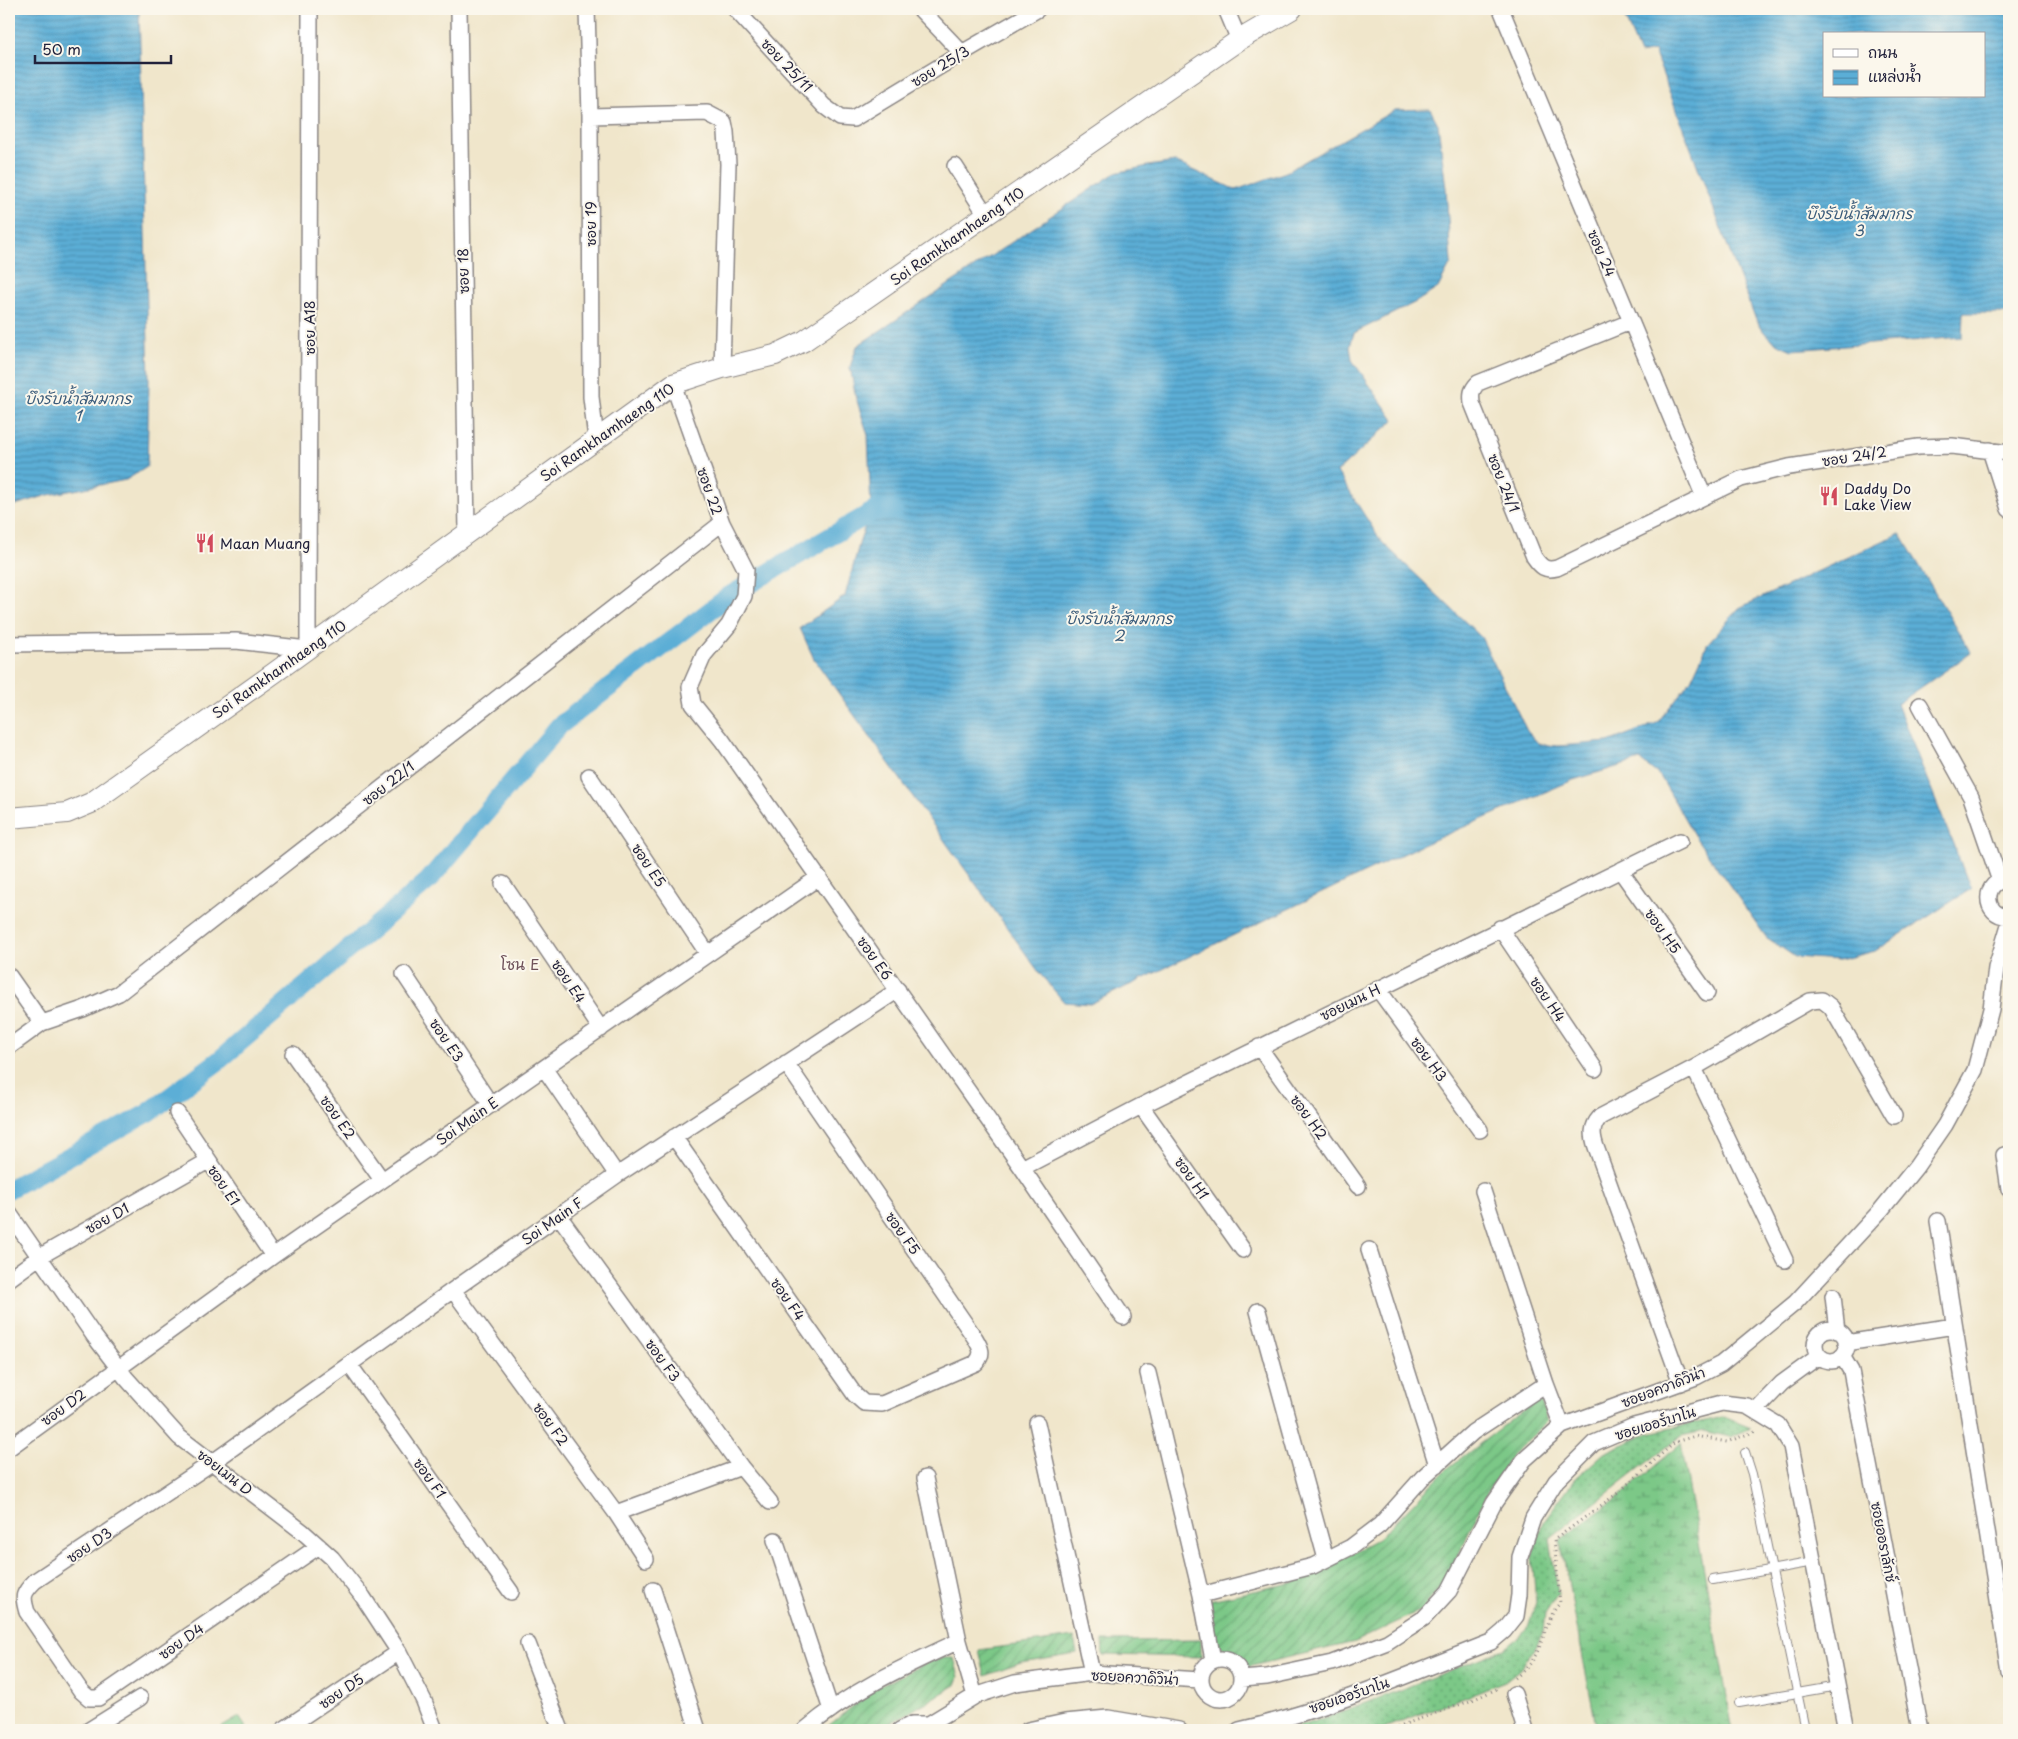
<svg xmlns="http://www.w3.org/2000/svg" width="2018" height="1739" font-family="'Playpen Sans','Playpen Sans Thai',sans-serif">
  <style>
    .grass { fill: url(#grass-dots); stroke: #4e7561 }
    .wetland { fill: url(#wetland-marsh); stroke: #4e7561 }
    .garden { fill: url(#garden-furrows); stroke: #4e7561 }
    .water { fill: url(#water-rules); stroke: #3e6888; fill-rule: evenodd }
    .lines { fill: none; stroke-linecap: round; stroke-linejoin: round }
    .canal { stroke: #5baed6; stroke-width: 19 }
    .service-casing { stroke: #898483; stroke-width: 10 }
    .minor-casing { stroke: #898483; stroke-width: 18 }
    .tertiary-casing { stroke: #898483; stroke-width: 22 }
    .path { stroke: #898483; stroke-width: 3; stroke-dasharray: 1 4; stroke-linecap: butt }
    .service { stroke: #fff; stroke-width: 8 }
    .minor { stroke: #fff; stroke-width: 15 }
    .tertiary { stroke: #fff; stroke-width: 20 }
    .labels { text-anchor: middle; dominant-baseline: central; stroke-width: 4; stroke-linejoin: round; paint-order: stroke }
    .street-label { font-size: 14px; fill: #22223b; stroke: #fbf7ec }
    .poi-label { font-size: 14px; fill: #22223b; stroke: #fbf7ec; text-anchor: start }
    .water-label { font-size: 15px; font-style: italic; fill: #395a79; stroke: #fbf7ec }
    .neighbourhood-label { font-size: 15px; fill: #6d5059; stroke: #fbf7ec }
  </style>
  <defs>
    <pattern id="grass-dots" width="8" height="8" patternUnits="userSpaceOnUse" patternTransform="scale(1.25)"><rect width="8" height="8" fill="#7bc887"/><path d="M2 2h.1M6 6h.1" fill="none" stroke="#64a270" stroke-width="1.8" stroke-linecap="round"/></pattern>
    <pattern id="wetland-marsh" width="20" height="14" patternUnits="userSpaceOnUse" patternTransform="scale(1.25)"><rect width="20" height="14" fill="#7bc887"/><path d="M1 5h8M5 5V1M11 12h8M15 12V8" fill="none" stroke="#64a270"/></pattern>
    <pattern id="garden-furrows" width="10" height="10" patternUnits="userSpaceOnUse" patternTransform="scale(1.25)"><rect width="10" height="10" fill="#7bc887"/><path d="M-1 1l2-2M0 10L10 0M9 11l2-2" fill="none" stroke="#64a270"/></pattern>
    <pattern id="water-rules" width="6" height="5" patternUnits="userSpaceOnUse" patternTransform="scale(1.25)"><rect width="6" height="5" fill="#5baed6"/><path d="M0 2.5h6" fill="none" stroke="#4b8daf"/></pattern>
  </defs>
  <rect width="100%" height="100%" fill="#fbf7ec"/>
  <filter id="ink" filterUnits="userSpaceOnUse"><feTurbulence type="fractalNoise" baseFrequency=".02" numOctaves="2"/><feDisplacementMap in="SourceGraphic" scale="10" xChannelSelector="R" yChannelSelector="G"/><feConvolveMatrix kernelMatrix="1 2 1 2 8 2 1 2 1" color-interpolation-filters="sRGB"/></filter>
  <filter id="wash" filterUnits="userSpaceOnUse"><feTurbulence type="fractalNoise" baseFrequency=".0096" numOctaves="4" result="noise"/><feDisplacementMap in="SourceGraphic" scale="20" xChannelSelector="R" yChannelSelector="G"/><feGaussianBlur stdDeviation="1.12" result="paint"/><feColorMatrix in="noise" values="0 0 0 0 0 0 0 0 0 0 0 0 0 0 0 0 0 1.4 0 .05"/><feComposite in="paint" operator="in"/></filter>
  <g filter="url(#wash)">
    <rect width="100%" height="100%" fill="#f0e6cb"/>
    <!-- grass -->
    <path class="grass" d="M1724 1417 1751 1428 1730 1437 1704 1431 1681 1436 1550 1538 1558 1594 1545 1614 1543 1632 1534 1650 1520 1669 1505 1681 1379 1730H1288L1351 1709 1504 1649 1527 1630 1536 1602 1532 1557 1545 1519 1574 1480 1604 1453 1649 1433Z"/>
    <!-- wetland -->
    <path class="wetland" d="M1681 1443 1733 1730H1597L1560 1540 1624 1493Z
      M239 1717 248 1730H217Z"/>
    <!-- garden -->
    <path class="garden" d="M1540 1398 1547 1422 1511 1456 1487 1493 1448 1578 1422 1610 1355 1642 1247 1667 1231 1652 1215 1643 1210 1600 1296 1582 1378 1539 1448 1468Z
      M1074 1637 1077 1654 1021 1663 985 1676 979 1650Z
      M1201 1640V1657L1103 1655 1102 1641Z
      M942 1658H954L959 1677 956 1685 879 1730H823L873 1690 921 1665Z"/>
    <!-- water -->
    <path class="water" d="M9 9H139L149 381 147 467 126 480 48 495 9 507Z
      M1621 9H2009V316L2004 313H1963L1962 337 1792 350C1768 340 1765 336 1753 313L1654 51 1640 54ZM1824 34H1984V96H1824Z
      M1430 109 1438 124 1446 188 1451 263 1438 288 1416 302 1354 333 1350 346 1352 360 1394 420 1337 472 1381 541 1481 637 1527 731 1539 744 1558 746 1608 742 1657 723 1691 680 1708 643 1739 608 1900 533 1971 653 1897 704 1971 889 1875 951 1839 960 1795 957 1766 937 1694 835 1660 776 1640 760 1573 780 1422 845 1090 1004 1064 1002 1041 975 814 659 800 628 845 596 861 537 871 511 868 435 856 398 850 367 857 346 1115 173 1148 166 1175 162 1236 190 1286 172 1395 110Z"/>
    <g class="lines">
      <!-- canal -->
      <path class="canal" d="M9 1189 148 1113 217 1062 428 881 559 726 729 596 879 508 894 511"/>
    </g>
  </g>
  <g filter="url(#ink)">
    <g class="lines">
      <defs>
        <path id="service" d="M1745 1452 1752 1474 1805 1730
          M1713 1580 1814 1562
          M1739 1703 1838 1686"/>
        <path id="minor" d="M310 9 308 620V639L314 644
          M459 9 467 533
          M587 9 590 116 591 397 596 439
          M735 9 824 106 840 118 853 119 962 53 1038 9
          M920 9 962 53
          M1226 9 1239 40
          M1501 9 1704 497
          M590 116 707 113 724 122 726 132 728 164 722 368
          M955 166 987 216
          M1630 322 1478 383C1471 390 1471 394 1472 403L1534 557C1541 567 1545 571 1557 568L1741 479 1789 467 1918 447 1952 446 2009 453
          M673 384 722 523 746 570 744 596 729 625 704 655 690 687 693 704 722 740 1022 1168 1123 1317
          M1990 450 2009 509
          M9 644 236 641 308 649
          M1920 705 1971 797 2000 881
          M589 776 708 954
          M1620 870 1707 993
          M2009 880C1982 878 1982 918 2009 916
          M503 884 601 1029
          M1500 928 1595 1069
          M404 974 491 1105
          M9 976 42 1023
          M1378 989 1480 1130
          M9 1047 42 1023 83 1009 119 993 722 523
          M1259 1047 1358 1186
          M293 1054 382 1180
          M544 1068 617 1175
          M1694 1068 1785 1260
          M1141 1106 1243 1250
          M177 1113 273 1256
          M674 1137 855 1395 864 1403 882 1404 976 1363C984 1354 981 1348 975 1338L786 1063
          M2009 1154 2004 1155 2009 1189
          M1022 1168 1141 1106 1680 841
          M1483 1191 1546 1384 1562 1426
          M9 1213 94 1336 126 1378 179 1437 303 1532 332 1558 363 1597 399 1652 424 1701 435 1730
          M559 1216 741 1467 770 1502
          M1938 1221 2009 1671
          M1369 1250 1437 1465
          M9 1279 39 1257 208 1161
          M453 1290 616 1513 646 1559
          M1833 1296 1837 1331
          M1258 1311 1326 1559
          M1815 1345a16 16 0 1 1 32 0a16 16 0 1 1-32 0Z
          M1846 1343 1954 1326
          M1842 1356 1851 1371 1920 1730
          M349 1364 511 1592
          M1148 1373 1201 1595 1213 1660
          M1681 1383 1596 1147C1592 1135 1591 1127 1600 1117L1694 1068 1810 1001 1822 1000 1831 1007 1894 1116
          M1755 1411 1782 1383 1819 1356
          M1037 1423 1092 1673
          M9 1448 273 1256 819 877
          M925 1478 959 1641 975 1696
          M616 1513 741 1467
          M775 1540 831 1710
          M319 1546 98 1698H89L81 1691 27 1612C22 1596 23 1593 35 1581L213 1462 453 1290 617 1175 898 990
          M653 1590 698 1730
          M1201 1595 1313 1566 1351 1547 1380 1525 1423 1477 1473 1432 1546 1384
          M528 1644 561 1730
          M1201 1679a20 20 0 1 1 40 0a20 20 0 1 1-40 0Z
          M1241 1679 1267 1677 1332 1663 1387 1642 1424 1618 1449 1591 1494 1503 1524 1460 1562 1426 1696 1377 1721 1364 1795 1303 1881 1210 1916 1167 1945 1125 1975 1070 1991 1009 1996 968 2009 925
          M1514 1694 1525 1730
          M89 1730 140 1698
          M283 1730 399 1652
          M805 1730C850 1691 905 1666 959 1641
          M900 1730 912 1724H929
          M926 1730 929 1724 975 1696 1015 1683 1092 1673 1200 1680
          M1028 1730 1065 1722 1108 1718 1179 1730
          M1239 1730C1325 1711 1409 1674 1491 1642L1504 1631 1516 1616 1519 1595 1520 1557 1533 1518 1556 1481 1594 1443 1634 1426 1722 1403 1747 1406 1778 1425 1791 1446 1846 1730"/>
        <path id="tertiary" d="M9 818 67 813 91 803 274 673 673 384 722 368 775 355 804 341 1239 40 1292 9"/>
      </defs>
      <!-- service casing -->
      <use href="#service" class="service-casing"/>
      <!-- minor casing -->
      <use href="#minor" class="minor-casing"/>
      <!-- tertiary casing -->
      <use href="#tertiary" class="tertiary-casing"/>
      <!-- path -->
      <path class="path" d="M1515 1678C1521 1673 1528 1667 1532 1661 1545 1642 1545 1619 1560 1603L1554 1540 1618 1493 1675 1442 1695 1436 1727 1442 1756 1431
        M1388 1730 1470 1701 1499 1688"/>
      <!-- service -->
      <use href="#service" class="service"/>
      <!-- minor -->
      <use href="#minor" class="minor"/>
      <!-- tertiary -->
      <use href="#tertiary" class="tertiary"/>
    </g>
  </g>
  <!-- icons -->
  <defs>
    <symbol id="restaurant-bare" viewBox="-9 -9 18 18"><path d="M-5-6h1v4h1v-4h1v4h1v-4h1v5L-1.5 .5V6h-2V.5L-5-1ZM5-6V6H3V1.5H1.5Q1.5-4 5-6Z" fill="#d1495b" stroke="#fbf7ec" stroke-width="2.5" paint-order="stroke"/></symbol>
  </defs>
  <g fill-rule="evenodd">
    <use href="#restaurant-bare" x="1815" y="482" width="28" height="28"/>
    <use href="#restaurant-bare" x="191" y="529" width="28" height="28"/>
  </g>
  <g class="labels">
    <!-- street labels -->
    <g class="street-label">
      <text transform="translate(787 65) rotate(47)">ซอย 25/11</text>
      <text transform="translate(940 66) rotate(-31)">ซอย 25/3</text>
      <text transform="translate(590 224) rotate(-90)">ซอย 19</text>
      <text transform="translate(957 236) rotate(-35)">Soi Ramkhamhaeng 110</text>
      <text transform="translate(1602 253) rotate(67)">ซอย 24</text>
      <text transform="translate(463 271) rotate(-91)">ซอย 18</text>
      <text transform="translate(309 328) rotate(-90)">ซอย A18</text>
      <text transform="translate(607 432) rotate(-35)">Soi Ramkhamhaeng 110</text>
      <text transform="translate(1854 456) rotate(-9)">ซอย 24/2</text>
      <text transform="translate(1504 483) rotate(68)">ซอย 24/1</text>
      <text transform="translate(710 491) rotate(71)">ซอย 22</text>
      <text transform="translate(279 669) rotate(-35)">Soi Ramkhamhaeng 110</text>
      <text transform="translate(388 783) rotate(-38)">ซอย 22/1</text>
      <text transform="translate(649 865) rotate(56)">ซอย E5</text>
      <text transform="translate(1663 931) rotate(55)">ซอย H5</text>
      <text transform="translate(875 958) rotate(55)">ซอย E6</text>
      <text transform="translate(569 981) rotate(56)">ซอย E4</text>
      <text transform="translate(1548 999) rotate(56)">ซอย H4</text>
      <text transform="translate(1350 1002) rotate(-26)">ซอยเมน H</text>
      <text transform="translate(447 1040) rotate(56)">ซอย E3</text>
      <text transform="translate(1429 1059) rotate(54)">ซอย H3</text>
      <text transform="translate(338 1117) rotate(55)">ซอย E2</text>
      <text transform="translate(1309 1117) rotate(54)">ซอย H2</text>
      <text transform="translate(467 1121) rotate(-35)">Soi Main E</text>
      <text transform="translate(1192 1178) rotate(55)">ซอย H1</text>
      <text transform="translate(224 1185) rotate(56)">ซอย E1</text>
      <text transform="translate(107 1218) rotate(-29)">ซอย D1</text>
      <text transform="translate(552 1221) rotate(-35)">Soi Main F</text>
      <text transform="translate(903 1233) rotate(55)">ซอย F5</text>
      <text transform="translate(788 1299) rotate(55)">ซอย F4</text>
      <text transform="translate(663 1360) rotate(54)">ซอย F3</text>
      <text transform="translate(1663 1387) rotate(-21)">ซอยอควาดิวิน่า</text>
      <text transform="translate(63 1407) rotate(-36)">ซอย D2</text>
      <text transform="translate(1655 1423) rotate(-17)">ซอยเออร์บาโน</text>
      <text transform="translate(551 1424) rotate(54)">ซอย F2</text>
      <text transform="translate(225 1472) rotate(37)">ซอยเมน D</text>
      <text transform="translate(430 1478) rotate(55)">ซอย F1</text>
      <text transform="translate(1884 1542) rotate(79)">ซอยออราลักซ์</text>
      <text transform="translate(89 1545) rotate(-34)">ซอย D3</text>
      <text transform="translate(181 1641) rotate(-35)">ซอย D4</text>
      <text transform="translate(1135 1677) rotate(3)">ซอยอควาดิวิน่า</text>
      <text transform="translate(341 1691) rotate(-34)">ซอย D5</text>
      <text transform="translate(1349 1695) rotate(-19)">ซอยเออร์บาโน</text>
    </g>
    <!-- poi labels -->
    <g class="poi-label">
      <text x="1844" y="488">Daddy Do<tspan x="1844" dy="16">Lake View</tspan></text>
      <text x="220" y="543">Maan Muang</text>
    </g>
    <!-- water labels -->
    <g class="water-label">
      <text x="1859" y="212">บึงรับน้ำสัมมากร<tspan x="1859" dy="17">3</tspan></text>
      <text x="78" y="397">บึงรับน้ำสัมมากร<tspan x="78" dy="17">1</tspan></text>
      <text x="1119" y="617">บึงรับน้ำสัมมากร<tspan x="1119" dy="17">2</tspan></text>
    </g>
    <!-- neighbourhood labels -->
    <g class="neighbourhood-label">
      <text x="520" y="963">โซน E</text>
    </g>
  </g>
  <!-- margin -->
  <rect width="2018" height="1739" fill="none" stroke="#fbf7ec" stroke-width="30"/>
  <!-- legend -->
  <rect x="1823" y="32" width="162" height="65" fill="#fbf7ec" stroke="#a4a2a5"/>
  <rect x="1833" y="49" width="25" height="8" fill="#ffffff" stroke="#a4a2a5"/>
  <text x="1868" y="58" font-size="15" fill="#22223b">ถนน</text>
  <rect x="1833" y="70" width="25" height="15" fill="url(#water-rules)" stroke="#a4a2a5"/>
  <text x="1868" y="82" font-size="15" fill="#22223b">แหล่งน้ำ</text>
  <!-- scale -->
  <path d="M35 55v8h136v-8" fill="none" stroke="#22223b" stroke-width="2.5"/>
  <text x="42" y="55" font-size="15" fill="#22223b" stroke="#fbf7ec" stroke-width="4" paint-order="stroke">50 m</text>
</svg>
